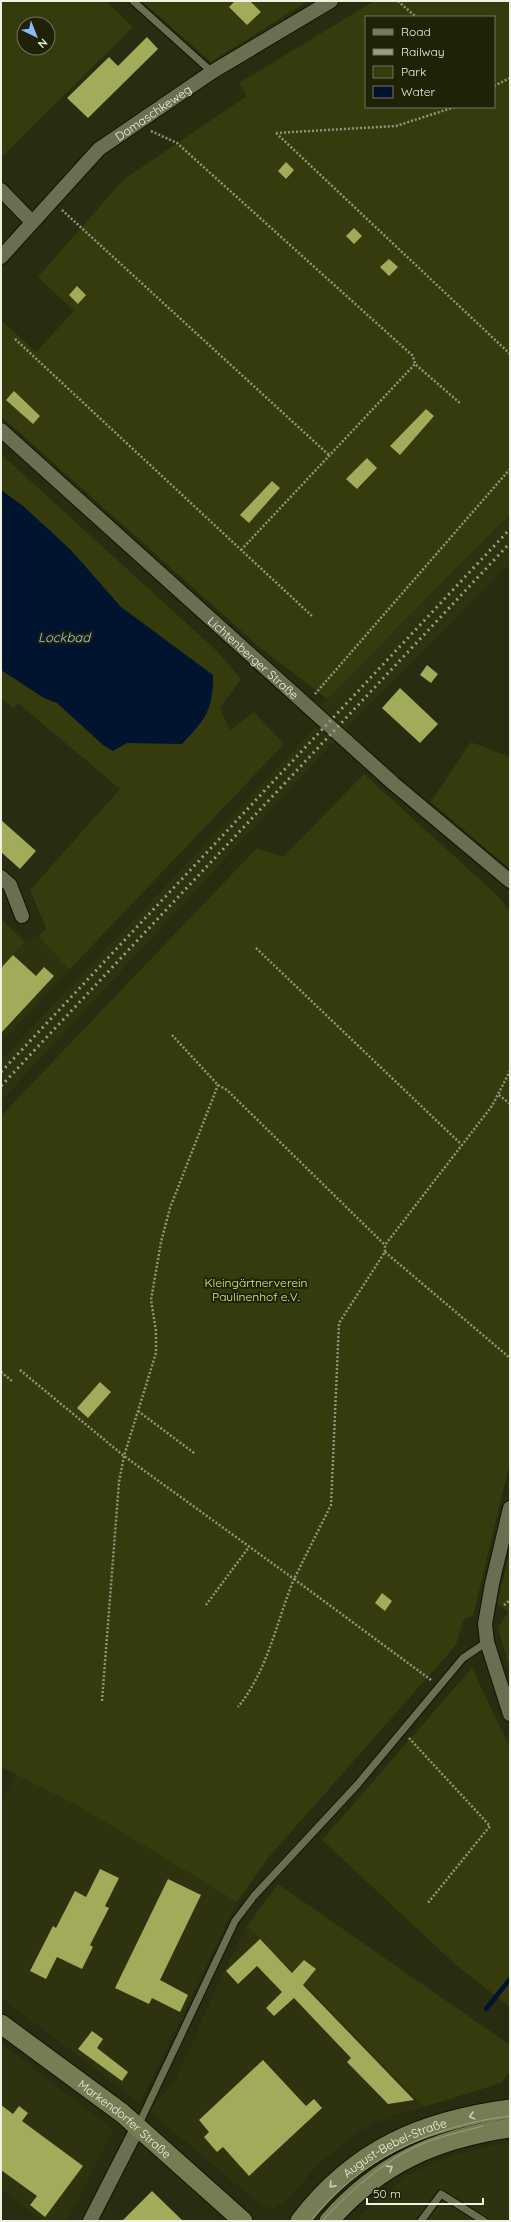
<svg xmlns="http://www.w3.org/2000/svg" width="511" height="2222" font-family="Quicksand,sans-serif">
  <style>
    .built { fill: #2e320e }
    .green { fill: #363b0d; fill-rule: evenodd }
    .water { fill: #00132f }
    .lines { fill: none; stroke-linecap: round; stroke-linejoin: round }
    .stream { stroke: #00132f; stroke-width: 4.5 }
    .building { fill: #a1ab5a }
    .lane-casing { stroke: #111400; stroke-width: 9 }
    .street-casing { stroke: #111400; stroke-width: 16 }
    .secondary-casing { stroke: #111400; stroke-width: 21 }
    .path { stroke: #91947e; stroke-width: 2.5; stroke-dasharray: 2 2; stroke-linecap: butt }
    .lane { stroke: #6a6f51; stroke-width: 7 }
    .street { stroke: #6a6f51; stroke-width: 14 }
    .secondary { stroke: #767c53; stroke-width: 19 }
    .tram { stroke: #9b9f89; stroke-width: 1 }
    .rail { stroke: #9b9f89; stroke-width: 3; stroke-dasharray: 2 4; stroke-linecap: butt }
    .oneway { stroke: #cbcfb6 }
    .labels { text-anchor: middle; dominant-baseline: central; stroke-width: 4; stroke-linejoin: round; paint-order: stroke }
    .street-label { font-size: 12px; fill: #eff2e1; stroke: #1f2206 }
    .park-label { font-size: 12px; fill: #ddec7d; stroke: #1f2206 }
    .water-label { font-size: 13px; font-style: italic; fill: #9ec4f6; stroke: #1f2206 }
  </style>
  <rect width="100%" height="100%" fill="#282c10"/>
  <!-- built -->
  <path class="built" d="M510 514V563L329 747 1 1101V1060L311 732 328 713 320 706Z
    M39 936 69 970 1 1043V968L25 942Z
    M15 1774 77 1805 237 1902 140 2103 1 1998V1804Z
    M247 1926 424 2107 388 2117 356 2133 320 2163 285 2202 273 2209 258 2203 149 2111 175 2081 222 1975Z
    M1 2043 114 2130 67 2221H43L1 2189Z
    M510 2141V2221H359L360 2215 408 2175 448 2157Z"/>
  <!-- green -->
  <path class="green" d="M1 1H106L133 27 3 156 1 154ZM24 24H48V48H24Z
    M142 1H308L211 62Z
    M374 1H510V514L327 699 257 645 1 416V320L36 352 74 311 38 277 124 179 247 96 239 83ZM366 17H494V107H366Z
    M1 454 218 652 241 679 220 708 230 730 254 712 284 744 69 970 39 936 46 928 30 890 120 789 18 703 13 708 1 698Z
    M471 742 510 757V869L431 802Z
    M364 774 499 897 510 912V1462L473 1616 464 1619 456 1645 268 1858 237 1902 77 1805 1 1767V1116L257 848 283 857Z
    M1 919 25 942 1 968Z
    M510 1551V1670L498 1628 508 1612 497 1603Z
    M472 1668 510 1748V2007L457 1966 322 1840Z
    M278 1884 510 2045V2071L501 2083 424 2107 247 1926Z"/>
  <!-- water -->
  <path class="water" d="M1 490 23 506 70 549 121 607 213 675C213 710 206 719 182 744L127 743 113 751 103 745 57 703 44 698 1 670Z"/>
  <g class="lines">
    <!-- stream -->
    <path class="stream" d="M486 2009 510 1979"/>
  </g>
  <!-- building -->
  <path class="building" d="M235 1H250L261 12 247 25 229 7Z
    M147 37 158 49 88 118 67 98 109 57 118 66Z
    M286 162 294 170 286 179 278 171Z
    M354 228 362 236 354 244 346 236Z
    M389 259 398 267 389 276 380 267Z
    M77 286 86 295 78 304 69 295Z
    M14 391 40 416 33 424 6 400Z
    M426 409 434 416 400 455 390 446Z
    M367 458 377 468 357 489 346 479Z
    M272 481 280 488 249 523 240 515Z
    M427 665 438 674 431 683 420 675Z
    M400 688 438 724 420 743 382 708Z
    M1 820 36 851 20 869 1 852Z
    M13 955 36 976 44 967 54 976 1 1033V968Z
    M100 1382 111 1392 88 1418 77 1408Z
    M382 1593 392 1601 385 1611 375 1603Z
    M100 1869 119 1878 105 1906 109 1908 90 1945 93 1947 82 1969 57 1957 46 1979 30 1971 53 1926 56 1928 75 1891 86 1897Z
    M168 1879 201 1895 160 1980 188 1995 180 2012 152 1998 149 2004 115 1988Z
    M260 1939 292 1973 304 1960 316 1969 303 1985 414 2100 388 2104 347 2062 351 2058 294 1998 274 2016 266 2008 282 1992 257 1966 238 1984 226 1971Z
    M92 2031 103 2039 97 2048 128 2072 122 2081 78 2049Z
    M263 2060 306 2106 314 2099 322 2108 249 2176 223 2147 217 2152 204 2137 209 2132 199 2120Z
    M1 2105 13 2114 19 2106 28 2113 22 2121 83 2166 45 2217 30 2205 37 2196 1 2170Z
    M152 2191 183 2221H122Z"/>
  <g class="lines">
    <defs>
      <path id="lane" d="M133 1 212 72
        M138 2126 235 1921 254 1896 357 1785 463 1658 487 1642
        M421 2221 441 2194 484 2221"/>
      <g id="street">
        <path d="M1 190 32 222"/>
        <path id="s1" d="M1 257 99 149 212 72 331 1"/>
        <path id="s2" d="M1 430 394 784 510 881"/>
        <path d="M1 877 10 885 22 916"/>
        <path d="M510 1508 492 1584 485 1624 487 1642 510 1714"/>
        <path d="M90 2221 138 2127"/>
      </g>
      <g id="secondary">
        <path id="s3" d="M1 2024 122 2113 243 2221"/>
        <path id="s4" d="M300 2221C355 2149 422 2121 510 2109"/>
        <path d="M329 2221C379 2164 435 2139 510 2128"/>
      </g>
    </defs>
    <!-- lane casing -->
    <use href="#lane" class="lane-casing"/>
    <!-- street casing -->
    <use href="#street" class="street-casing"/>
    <!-- secondary casing -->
    <use href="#secondary" class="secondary-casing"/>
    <!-- path -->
    <path class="path" d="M398 1 416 17
      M494 86 510 78
      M151 131 177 143 413 356 415 364 461 404
      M276 133 510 354
      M276 133 396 126 455 107
      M62 210 330 456
      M15 339 312 616
      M241 550 415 364
      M315 694 510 469
      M256 948 462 1145
      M172 1035 218 1085 227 1090 385 1245
      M499 1095 510 1104
      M385 1252 510 1358
      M20 1370 124 1456 294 1579C276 1623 268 1670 238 1707
      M1 1372 12 1381
      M138 1411 194 1453
      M206 1605 249 1547
      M504 1605 510 1600
      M431 1680 294 1579 331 1505 339 1323 385 1252V1245L492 1106 510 1071
      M102 1701 119 1482 124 1456 156 1353V1331L151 1300 161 1242 170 1208 218 1085
      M409 1738 490 1826 427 1904"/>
    <!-- lane -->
    <use href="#lane" class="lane"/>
    <!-- street -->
    <use href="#street" class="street"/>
    <!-- secondary -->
    <use href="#secondary" class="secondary"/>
    <!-- tram -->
    <path class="tram" d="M311 2221C359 2159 433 2125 510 2116
      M322 2221C354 2188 390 2154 435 2139 451 2134 467 2130 483 2126"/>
    <!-- rail -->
    <path class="rail" d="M1 1072 510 529
      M1 1086 510 543"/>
  </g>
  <!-- one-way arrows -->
  <defs><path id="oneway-chevron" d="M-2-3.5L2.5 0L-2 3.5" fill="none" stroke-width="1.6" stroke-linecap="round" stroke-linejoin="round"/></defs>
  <g class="oneway">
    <use href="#oneway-chevron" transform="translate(472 2116) rotate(165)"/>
    <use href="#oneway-chevron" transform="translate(390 2168) rotate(-32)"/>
    <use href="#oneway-chevron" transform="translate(332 2185) rotate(132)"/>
  </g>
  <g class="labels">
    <!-- street labels -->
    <g class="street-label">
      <text stroke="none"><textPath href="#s1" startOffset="211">Damaschkeweg</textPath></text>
      <text stroke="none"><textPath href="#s2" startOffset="340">Lichtenberger Straße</textPath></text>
      <text stroke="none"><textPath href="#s3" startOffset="156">Markendorfer Straße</textPath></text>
      <text stroke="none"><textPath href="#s4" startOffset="122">August-Bebel-Straße</textPath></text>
    </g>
    <!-- park labels -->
    <g class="park-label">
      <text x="256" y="1282">Kleingärtnerverein<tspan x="256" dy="14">Paulinenhof e.V.</tspan></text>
    </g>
    <!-- water labels -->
    <g class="water-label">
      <text x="64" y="637">Lockbad</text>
    </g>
  </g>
  <!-- border -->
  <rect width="511" height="2222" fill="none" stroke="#eff2e1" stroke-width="4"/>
  <!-- legend -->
  <rect x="365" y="16" width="130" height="92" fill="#1f2206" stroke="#72755e"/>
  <rect x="373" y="29" width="20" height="6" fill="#767c53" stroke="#72755e"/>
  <text x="401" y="36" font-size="12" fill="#eff2e1">Road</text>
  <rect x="373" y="49" width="20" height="6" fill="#9b9f89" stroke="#72755e"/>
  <text x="401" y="56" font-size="12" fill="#eff2e1">Railway</text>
  <rect x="373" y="66" width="20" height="12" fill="#363b0d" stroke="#72755e"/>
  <text x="401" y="76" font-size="12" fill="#eff2e1">Park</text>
  <rect x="373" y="86" width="20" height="12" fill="#00132f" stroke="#72755e"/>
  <text x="401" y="96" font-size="12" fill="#eff2e1">Water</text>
  <!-- north arrow -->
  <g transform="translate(36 36) rotate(137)"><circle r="19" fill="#1f2206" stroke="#72755e"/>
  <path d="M0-3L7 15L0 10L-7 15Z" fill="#88bafc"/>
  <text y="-6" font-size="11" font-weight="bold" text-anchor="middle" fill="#eff2e1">N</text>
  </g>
  <!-- scale -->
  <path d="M367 2198v6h116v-6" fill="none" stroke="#eff2e1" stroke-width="2"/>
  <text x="373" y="2198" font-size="12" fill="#eff2e1" stroke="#1f2206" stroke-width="3" paint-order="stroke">50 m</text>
</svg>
